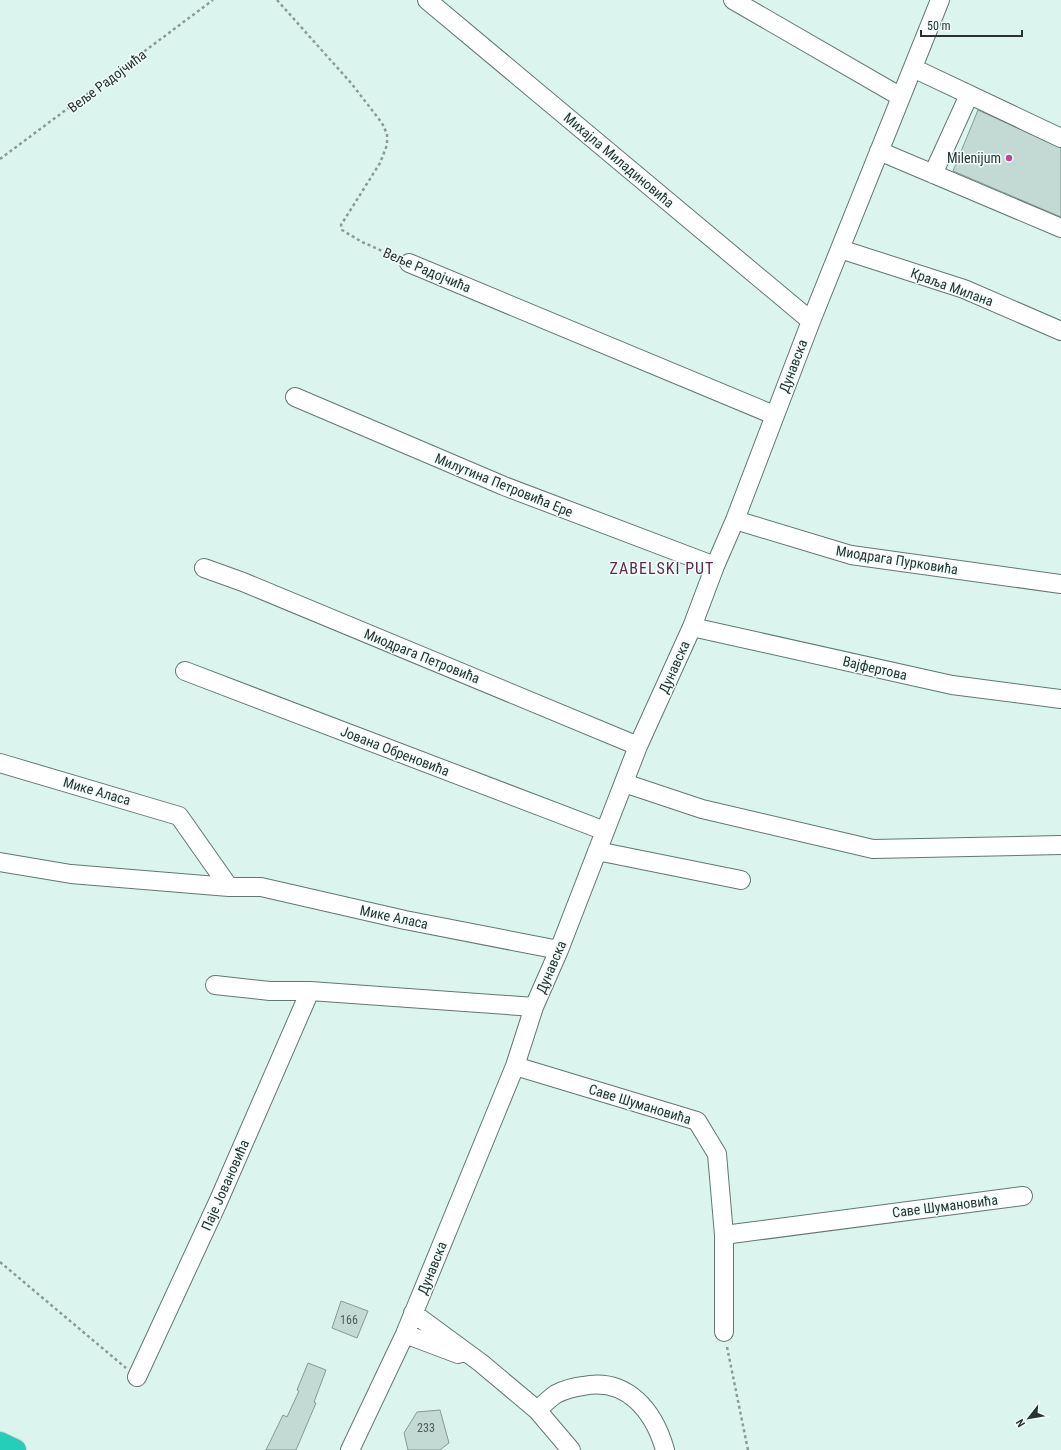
<svg xmlns="http://www.w3.org/2000/svg" width="1061" height="1450" font-family="'Roboto Condensed',sans-serif">
  <style>
    .building { fill: #c2d9d4; stroke: #849a95 }
    .lines { fill: none; stroke-linecap: round; stroke-linejoin: round }
    .minor-casing { stroke: #627773; stroke-width: 20 }
    .highway-casing { stroke: #d4d6d6; stroke-width: 24 }
    .path { stroke: #8a9b97; stroke-width: 2.5; stroke-dasharray: 3 3; stroke-linecap: butt }
    .minor { stroke: #fff; stroke-width: 18 }
    .highway { stroke: #24ceb8; stroke-width: 22 }
    .poi-dot { fill: #c24594; stroke: #f0fefb; stroke-width: 1.5 }
    .labels { text-anchor: middle; dominant-baseline: central; stroke-width: 3; stroke-linejoin: round; paint-order: stroke }
    .number-label { font-size: 12px; fill: #505c5a }
    .street-label { font-size: 14px; fill: #2a3331; stroke: #f0fefb }
    .poi-label { font-size: 14px; fill: #2a3331; stroke: #f0fefb; text-anchor: end }
    .quarter-label { font-size: 16px; letter-spacing: 1px; fill: #63264c; stroke: #f0fefb }
  </style>
  <rect width="100%" height="100%" fill="#dcf4ee"/>
  <!-- building -->
  <path class="building" d="M978 110 1061 148V217L953 171Z
    M341 1301 368 1311 357 1338 332 1328Z
    M308 1363 326 1370 314 1402 316 1403 296 1450H266L283 1415 287 1417 299 1391 297 1390Z
    M440 1410 449 1443 440 1450H408L404 1433 417 1412Z"/>
  <g class="lines">
    <defs>
      <path id="minor" d="M427 0 811 321
        M733 0 901 97
        M913 68 1061 138
        M879 151 1061 228
        M933 174 969 95
        M840 249 964 289 1061 331
        M409 263 774 415
        M295 397 504 486 715 566
        M735 520 851 555 1061 584
        M204 568 243 582 638 746
        M692 627 952 685 1061 699
        M185 671 605 831
        M0 763 179 816 229 887
        M624 783 702 809 873 849 1061 845
        M597 851 741 880
        M0 862 71 874 229 887H261L405 920 559 950
        M215 985 270 991H310L534 1007
        M515 1066 697 1121 717 1154 724 1235 1023 1196
        M724 1235V1332
        M413 1313 481 1363 537 1410 571 1450
        M405 1334 458 1354
        M137 1377 218 1202 310 991
        M537 1410C543 1405 550 1398 556 1394 564 1390 574 1387 583 1386 627 1377 654 1411 665 1450
        M350 1450 405 1334 515 1066 534 1007 559 950 638 746 692 627 715 566 735 520 811 321 940 0"/>
      <path id="highway" d="M0 1443 15 1450"/>
    </defs>
    <!-- minor casing -->
    <use href="#minor" class="minor-casing"/>
    <!-- highway casing -->
    <use href="#highway" class="highway-casing"/>
    <!-- path -->
    <path class="path" d="M277 0 351 83 382 123 387 134V145L380 163 341 225 342 230 362 242 396 257
      M0 159 213 0
      M0 1262 126 1368
      M727 1347 748 1450"/>
    <!-- minor -->
    <use href="#minor" class="minor"/>
    <!-- highway -->
    <use href="#highway" class="highway"/>
  </g>
  <!-- markers -->
  <circle class="poi-dot" cx="1009" cy="158" r="4"/>
  <g class="labels">
    <!-- number labels -->
    <g class="number-label">
      <text x="349" y="1320">166</text>
      <text x="426" y="1428">233</text>
    </g>
    <!-- street labels -->
    <g class="street-label">
      <text transform="translate(107 81) rotate(-37)">Веље Радојчића</text>
      <text transform="translate(619 160) rotate(40)">Михајла Миладиновића</text>
      <text transform="translate(427 270) rotate(23)">Веље Радојчића</text>
      <text transform="translate(952 287) rotate(20)">Краља Милана</text>
      <text transform="translate(793 366) rotate(-69)">Дунавска</text>
      <text transform="translate(504 485) rotate(22)">Милутина Петровића Ере</text>
      <text transform="translate(897 560) rotate(9)">Миодрага Пурковића</text>
      <text transform="translate(422 656) rotate(22)">Миодрага Петровића</text>
      <text transform="translate(674 667) rotate(-66)">Дунавска</text>
      <text transform="translate(875 668) rotate(13)">Вајфертова</text>
      <text transform="translate(395 751) rotate(21)">Јована Обреновића</text>
      <text transform="translate(97 791) rotate(16)">Мике Аласа</text>
      <text transform="translate(394 917) rotate(12)">Мике Аласа</text>
      <text transform="translate(551 967) rotate(-67)">Дунавска</text>
      <text transform="translate(640 1104) rotate(17)">Саве Шумановића</text>
      <text transform="translate(225 1185) rotate(-66)">Паје Јовановића</text>
      <text transform="translate(945 1206) rotate(-7)">Саве Шумановића</text>
      <text transform="translate(432 1268) rotate(-68)">Дунавска</text>
    </g>
    <!-- poi labels -->
    <g class="poi-label">
      <text x="1001" y="158">Milenijum</text>
    </g>
    <!-- quarter labels -->
    <g class="quarter-label">
      <text x="662" y="568">ZABELSKI PUT</text>
    </g>
  </g>
  <!-- north arrow -->
  <g transform="translate(1029 1418) rotate(239)" stroke="#f0fefb" stroke-width="3" paint-order="stroke">
  <path d="M0-3L7 15L0 10L-7 15Z" fill="#2a3331"/>
  <text y="-6" font-size="11" font-weight="bold" text-anchor="middle" fill="#2a3331">N</text>
  </g>
  <!-- scale -->
  <path d="M921 30v6h101v-6" fill="none" stroke="#2a3331" stroke-width="2"/>
  <text x="927" y="30" font-size="12" fill="#2a3331" stroke="#f0fefb" stroke-width="3" paint-order="stroke">50 m</text>
</svg>
